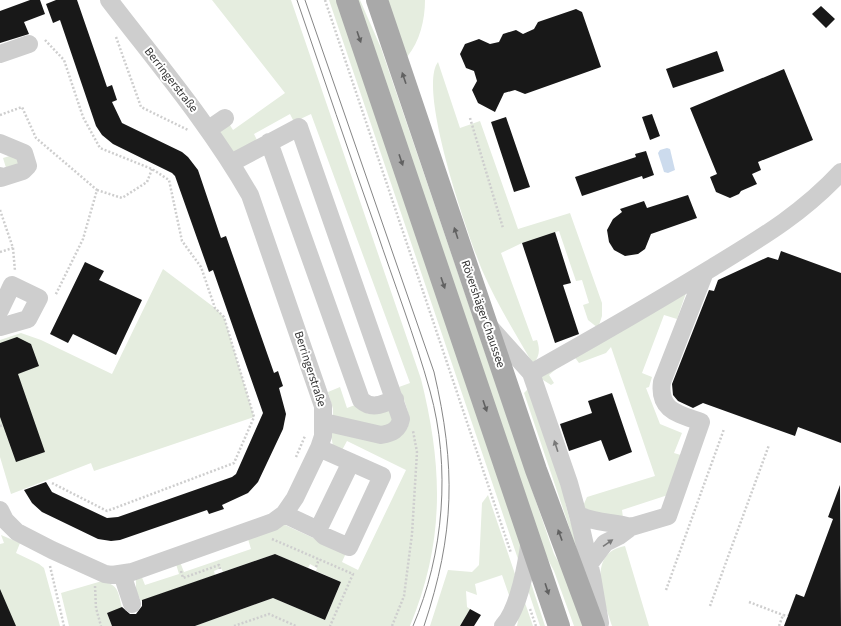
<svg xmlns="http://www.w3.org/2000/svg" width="841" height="626" font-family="'Source Sans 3',sans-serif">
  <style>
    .green { fill: #e5eddf }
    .water { fill: #ccdbed }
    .building { fill: #181818 }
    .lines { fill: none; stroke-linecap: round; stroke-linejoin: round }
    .path { stroke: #cecece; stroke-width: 2.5; stroke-dasharray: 2 2; stroke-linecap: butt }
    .minor { stroke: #cecece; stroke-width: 18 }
    .major { stroke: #a9a9a9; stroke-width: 22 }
    .tram { stroke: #868686; stroke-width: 1 }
    .oneway { fill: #616161 }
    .oneway2 { fill: #787878 }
    .labels { text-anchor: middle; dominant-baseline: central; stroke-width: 4; stroke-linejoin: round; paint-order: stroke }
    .street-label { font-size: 12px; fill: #313131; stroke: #fff }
  </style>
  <rect width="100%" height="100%" fill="#fff"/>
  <!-- green -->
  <path class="green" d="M212 0H291L421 379C443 467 445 541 410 626H195L273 598 325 620 341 582 316 571 317 568 310 564 308 568 275 554 223 572 221 568 214 571 215 575 141 601 136 591V578L141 575 145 585 179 574 176 564 180 562 184 572 251 549 248 539 283 524 346 553 342 562 358 570 406 470 347 441 341 452 333 447 331 434 332 428 393 439C420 429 406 407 399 387L410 383 311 114 294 122 290 114 254 134 259 144 236 156 220 133 228 122 233 130 285 93Z
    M329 0H340L521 534 519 562Z
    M355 0H360L381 48 554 554 564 572 584 626H574L554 571 540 544Z
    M388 0H425C425 20 420 41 407 57Z
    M438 62 460 128 480 121 518 229 570 213 602 303V316L598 328 588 320 583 305 589 303 582 280 576 281 559 231 522 243 501 253 533 341 537 340C540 349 540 356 533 364 515 333 496 302 482 270 468 235 417 90 438 62Z
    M16 154 20 167 7 171 3 158Z
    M163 269 215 308 224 317 254 417 94 471 91 463 11 494 0 457V340L21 333 41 340 112 374Z
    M686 293 677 319 664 315 642 373 652 377 649 387 646 388 660 424 682 433 674 453 684 456 671 494 622 510 623 518 588 514 583 506 587 497 655 476 611 347 606 353 579 363 573 355 549 375 554 383 551 385 540 378V373Z
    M340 387 347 408 355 405C366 416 373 416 387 410L395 414 388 430 333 419V409L328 392Z
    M528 389 566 495 565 502 570 521 575 524 586 577 524 393Z
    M488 495 515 574 510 598 502 575 475 584 477 595 466 591 467 607 470 609 460 626H430L448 570 472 572 479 565 482 503Z
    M1 535 20 543 16 553 39 564 44 568 60 626H0V544L4 543Z
    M625 546 649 626H612C604 601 585 553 625 546Z
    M102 581C119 585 118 592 122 608L107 613 112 626H69L61 593Z
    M531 583 545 626H540L526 584Z
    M522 600H524L533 626H517Z"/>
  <!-- water -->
  <path class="water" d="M667 148 670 149 675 170 668 173 664 172 658 153 660 150Z"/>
  <!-- building -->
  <path class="building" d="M30 0H40L45 14 24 22 29 34 0 43V11Z
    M56 0H77L107 87 112 85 117 100 112 102 122 123 182 152 188 157 198 170 221 238 226 236 274 373 278 371 283 386 279 388 286 414 283 429 258 482 248 493 222 505 224 509 209 514 207 510 120 540 111 541 98 539 42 512 32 503 24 490 46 482 52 492 107 518 118 517 232 477 236 474 263 413 213 270 209 272 175 176 172 173 113 144 102 135 96 126 60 20 53 23 46 4Z
    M821 6 835 19 826 28 812 14Z
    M576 9 582 12 601 67 525 94 515 90 504 93 495 112 478 103 472 90 477 81 474 71 466 68 460 54 465 44 479 39 490 44 499 42 503 34 516 30 523 34 534 29 538 22Z
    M717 51 724 71 673 88 666 69Z
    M784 69 813 140 758 162 761 170 752 174 757 184 741 191 739 194 730 198 716 192 710 177 717 174 690 108Z
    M652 114 660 136 650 140 642 117Z
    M506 117 530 187 514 192 491 122Z
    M646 151 654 175 643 179 642 176 582 196 575 177 636 157 635 154Z
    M688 195 697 218 651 234 645 249 638 254 625 256 614 250 609 242 607 230 613 219 622 212 620 209 644 201 647 208Z
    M555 232 571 283 563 285 579 334 555 343 522 243Z
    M781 251 841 273V443L798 427 795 436 703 403 693 408 678 401 673 395 672 384 709 290 714 291 718 280 768 257 778 260Z
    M85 262 104 271 99 280 142 300 116 355 73 334 68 343 50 334Z
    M17 337 31 344 39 366 18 374 45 452 16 462 0 417V343Z
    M612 393 632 452 609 461 601 440 569 451 560 424 592 413 588 401Z
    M840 485 841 626H784L796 594 804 597 833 519 828 517Z
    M275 554 341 582 325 620 273 598 195 626H112L107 613 122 607 130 614H136L142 606V600Z
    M0 589 16 626H0Z
    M470 609 481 615 474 626H460Z"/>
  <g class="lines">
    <!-- path -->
    <path class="path" d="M325 0 511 553
      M116 37 141 107 188 130
      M45 40 64 60 83 117 100 148 152 169 169 180 182 241 201 267 215 308 224 317 254 417 234 463 107 511 52 483
      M0 115 22 107 36 138 97 190 83 239 55 296
      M470 118 503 228
      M97 190 122 198 147 182 152 169
      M0 210 13 248 15 271
      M0 252 13 248
      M0 426 3 425
      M296 457 305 436
      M272 539 353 574 330 626
      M50 566 64 626
      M316 567 319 559
      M181 571 183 578 219 565 220 569
      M95 586 96 608 101 626
      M666 590 724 429
      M749 602 783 615
      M710 606 769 445
      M530 609 536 626
      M234 626 269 614 296 626
      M392 626 404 596 412 534 417 452 413 431
      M779 626 783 615 788 616"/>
    <!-- minor -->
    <path class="minor" d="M0 54 29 44
      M209 129 225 118
      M269 142 361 400C372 410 383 404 395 399
      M0 143 24 153 28 166 23 171 1 178 0 176
      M231 163 299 127 401 419C399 430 392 433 381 435L324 422
      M0 310 12 285 39 298 28 319 0 327
      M487 324 531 373 569 483 579 519 592 576 600 623
      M531 373C592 339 651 305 710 269 759 239 801 215 841 172
      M0 510 5 520 17 532 52 550 105 574 112 575 132 572 273 522 284 514 295 498 319 448 323 436V406L250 195C210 125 158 64 109 0
      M284 514 318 530 324 536 349 547 382 476 319 448
      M578 515C595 523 612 522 631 527
      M318 530 351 462
      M590 563 605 543 619 536 631 527 668 516 701 422C679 414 658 411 662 382L705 272
      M122 574 132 604
      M503 626C519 609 527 562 530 539"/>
    <!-- major -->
    <path class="major" d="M347 0 559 626
      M377 0 536 470 594 626"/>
    <!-- tram -->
    <path class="tram" d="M297 0C323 76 349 153 376 229 394 283 415 337 430 391 451 467 444 554 413 626
      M305 0 434 372C456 467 455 533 424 626"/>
  </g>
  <!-- one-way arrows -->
  <defs><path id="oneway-solid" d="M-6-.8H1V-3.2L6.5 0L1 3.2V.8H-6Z"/></defs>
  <g class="oneway">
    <use href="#oneway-solid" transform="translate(359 37) rotate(71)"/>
    <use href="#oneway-solid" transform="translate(404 78) rotate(-109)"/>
    <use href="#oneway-solid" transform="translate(401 160) rotate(71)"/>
    <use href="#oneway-solid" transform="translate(456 233) rotate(-108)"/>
    <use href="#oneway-solid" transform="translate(443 283) rotate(71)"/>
    <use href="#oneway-solid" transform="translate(485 406) rotate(71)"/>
    <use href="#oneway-solid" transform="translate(560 535) rotate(-110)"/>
    <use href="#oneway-solid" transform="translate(547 589) rotate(72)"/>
  </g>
  <g class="oneway2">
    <use href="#oneway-solid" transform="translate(556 446) rotate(-108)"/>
    <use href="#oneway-solid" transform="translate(608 543) rotate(-34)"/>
  </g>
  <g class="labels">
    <!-- street labels -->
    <g class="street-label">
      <text transform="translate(171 80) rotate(52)">Berringerstraße</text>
      <text transform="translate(483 314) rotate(71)">Rövershäger Chaussee</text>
      <text transform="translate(310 369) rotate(72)">Berringerstraße</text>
    </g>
  </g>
</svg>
